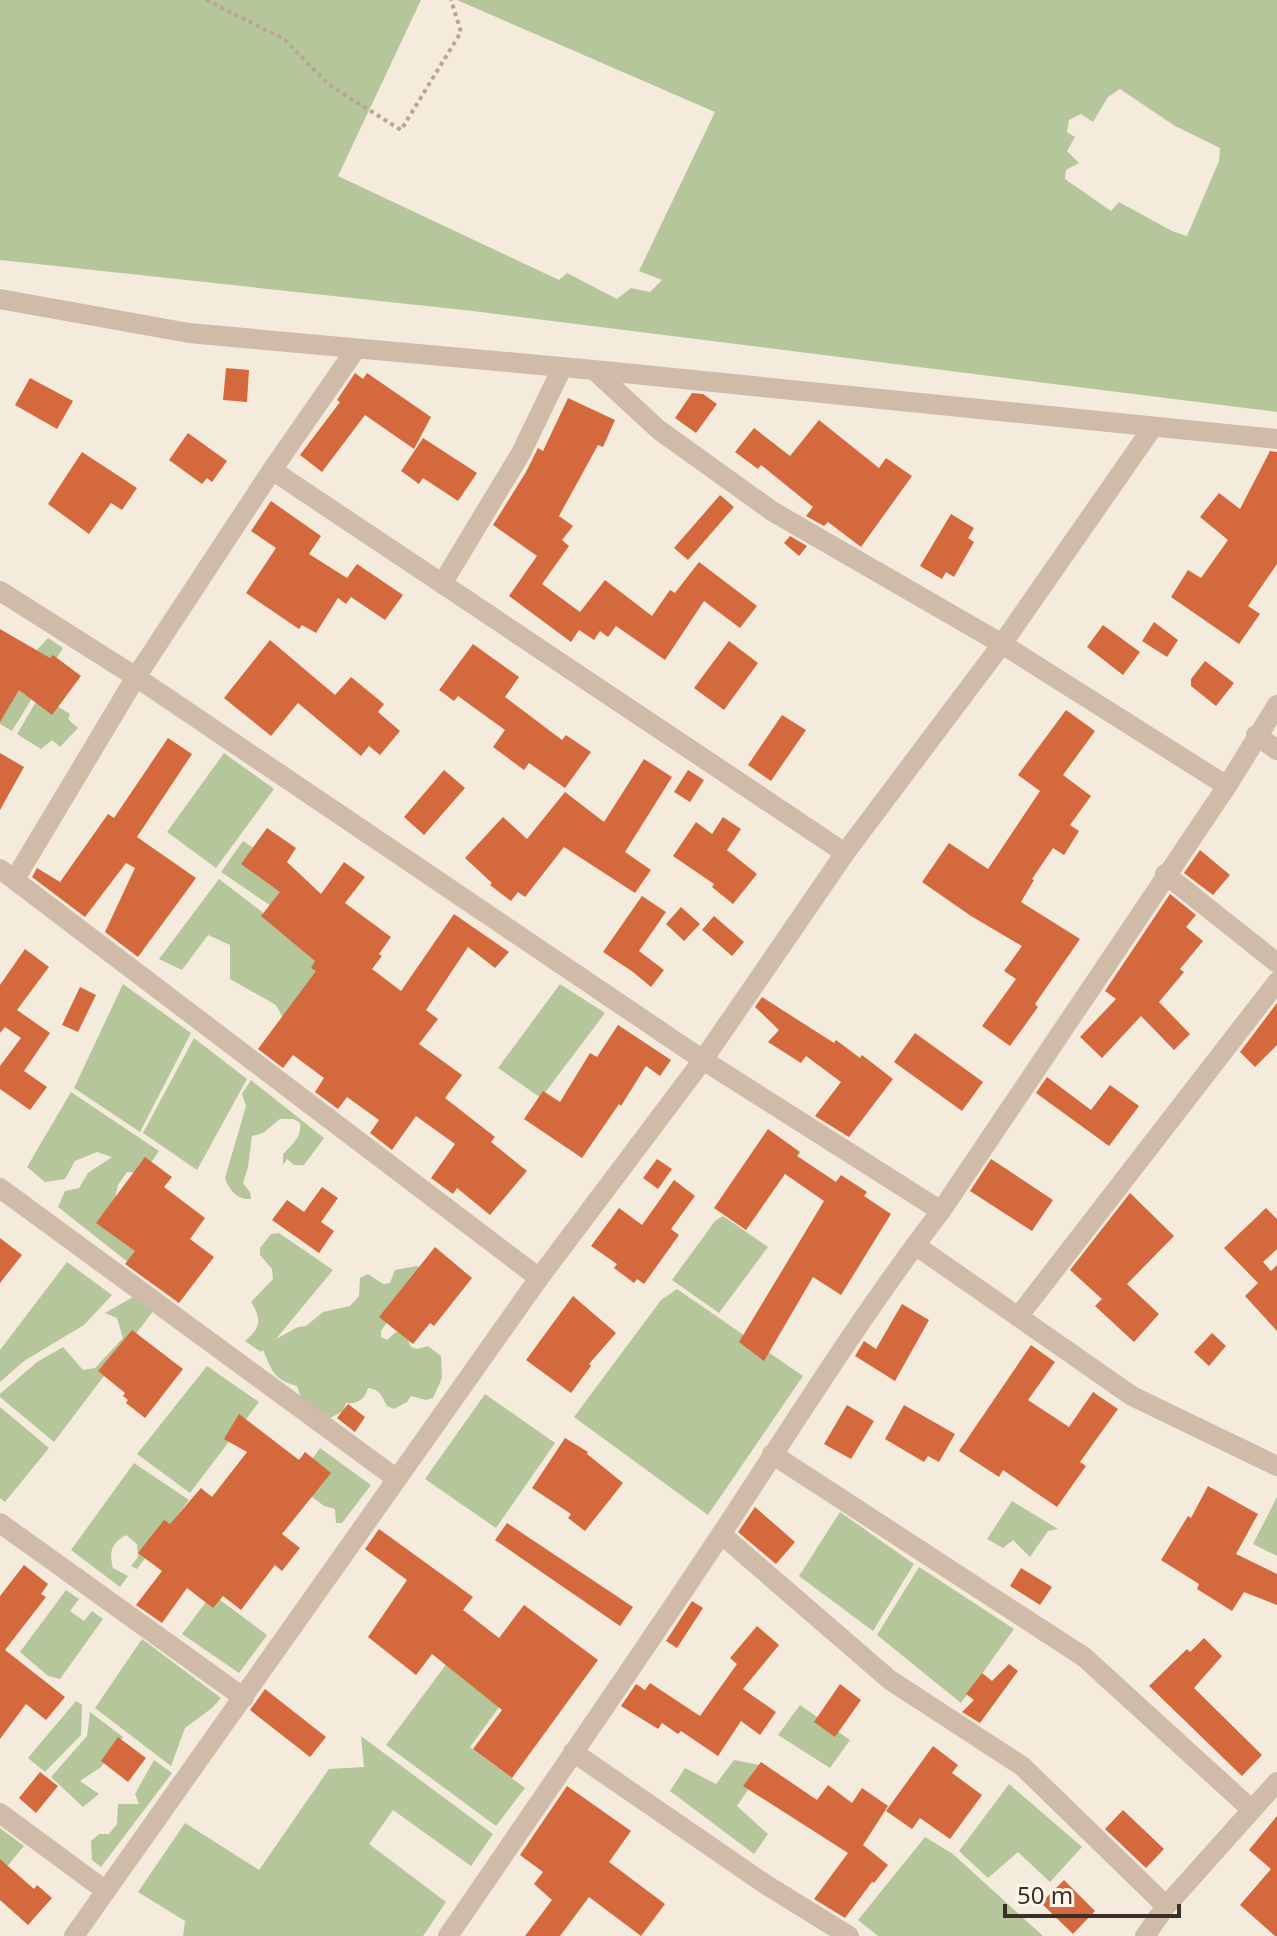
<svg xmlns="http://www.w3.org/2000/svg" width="1277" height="1936" font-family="'Noto Sans',sans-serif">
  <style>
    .green { fill: #b5c69a; fill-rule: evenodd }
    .building { fill: #d3693c }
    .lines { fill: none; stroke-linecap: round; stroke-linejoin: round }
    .path { stroke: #bba591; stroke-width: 4; stroke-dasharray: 4 4; stroke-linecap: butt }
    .minor { stroke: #cfbba7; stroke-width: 20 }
  </style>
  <rect width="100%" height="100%" fill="#f5ebdd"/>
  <!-- green -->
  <path class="green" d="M0 0H421L338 176 559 280 567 273 617 299 631 288 650 292 662 280 639 271 715 112 457 0H1277V412L473 311 0 260ZM1120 89 1175 126 1220 148 1219 161 1187 236 1172 231 1119 202 1111 211 1065 179 1066 170 1079 163 1067 151 1075 137 1067 132 1069 120 1081 114 1093 122 1108 97Z
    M48 638 63 648 12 731 0 724V678L19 669Z
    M40 695 70 714 68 719 78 728 60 747 52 740 41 749 17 734Z
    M224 753 274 789 216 868 167 832Z
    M243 841 260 852 289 886 274 908 221 872Z
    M219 879 325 960 283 1018 276 1005 230 979V945L208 935 182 970 159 959Z
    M123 984 191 1033 140 1132 74 1088Z
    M560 984 605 1013 541 1098 498 1068Z
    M194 1038 247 1079 197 1170 143 1133Z
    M251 1080 324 1138 304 1165H294L287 1159 283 1165V1154C292 1145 302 1137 300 1123L294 1119H280L263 1133 252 1136 248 1167 243 1183 250 1192 251 1199C237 1200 229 1190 225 1178L246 1106 242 1094Z
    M71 1092 159 1151 144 1173 127 1172 118 1185 110 1219 141 1244 129 1263 58 1207 65 1191 79 1188 88 1173 112 1157 97 1152 75 1161 65 1179 45 1182 27 1167Z
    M723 1216 768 1247 719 1313 672 1280 715 1221Z
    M279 1233 333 1270 276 1339 298 1327 306 1326 323 1312 350 1306 359 1296 360 1278 368 1274 383 1284 390 1283 395 1270 417 1266 424 1269 381 1331V1337L387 1340 396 1332 405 1333 411 1347 417 1349 428 1346 441 1356 442 1378 433 1398 426 1400 411 1396 407 1402 394 1409 387 1406C382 1397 380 1389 368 1388 365 1400 357 1404 346 1403L343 1411 325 1421 302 1400 297 1386C274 1380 272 1371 263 1350L261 1352 245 1341C261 1328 262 1319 251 1302L273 1279 272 1269 260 1255V1248L271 1234Z
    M67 1262 112 1295 84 1325 24 1361 0 1382V1350Z
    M677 1289 803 1376 708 1515 574 1417 661 1300Z
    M133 1297 154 1310 54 1442 0 1397V1394L37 1362 63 1347 83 1370 95 1368 123 1338 117 1318 105 1313Z
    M207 1366 259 1402 190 1493 137 1454Z
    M485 1394 555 1443 496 1528 425 1479Z
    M0 1407 49 1448 5 1502 0 1498Z
    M320 1448 371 1485 342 1523H336L335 1509 324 1506 295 1484Z
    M134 1463 189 1500 137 1569 131 1566 138 1557 137 1544 126 1535C111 1544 109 1551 113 1568L128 1576 120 1587 71 1550Z
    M1277 1497V1556L1253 1544Z
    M1012 1501 1058 1529 1048 1531 1030 1557 1013 1540 1003 1548 987 1539Z
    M840 1512 914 1564 873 1631 799 1576Z
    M919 1567 1014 1629 961 1703 877 1635Z
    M66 1590 79 1599 70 1611 84 1621 92 1611 103 1619 60 1679 48 1676 20 1652Z
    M212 1594 267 1635 239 1673 182 1634Z
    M142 1639 221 1698 212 1708 185 1728 171 1766 95 1708Z
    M451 1658 505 1699 470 1747 525 1788 496 1826 386 1745Z
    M76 1701 82 1705 81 1735 45 1772 28 1758Z
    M800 1705 850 1740 830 1768 778 1735Z
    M90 1712 123 1737 101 1767 80 1781 99 1794 83 1807 51 1777 87 1736Z
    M361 1736 493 1834 471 1866 393 1810 369 1844 446 1902 423 1936H183L185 1921 138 1892 185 1823 259 1870 329 1769 364 1767Z
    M154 1760 172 1773 101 1867 92 1860 91 1841 99 1834H109L117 1824 118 1804H139L135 1794Z
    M734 1760 764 1766 737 1806 768 1834 754 1854 670 1791 685 1768 716 1784Z
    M1009 1784 1082 1847 1050 1882 1018 1852 988 1878 959 1851Z
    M0 1828 24 1846 0 1875Z
    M925 1837 953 1854 1043 1936H878L858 1920Z"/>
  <!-- building -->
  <path class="building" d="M226 368 249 370 247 402 223 400Z
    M355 373 363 379 367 373 431 417 414 449 365 415 322 472 300 455 340 402 337 400Z
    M30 378 73 401 57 429 15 405Z
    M692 393 703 394 717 404 696 433 675 418Z
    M568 398 615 420 603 447 598 445 559 516 573 526 562 540 569 546 542 584 580 612 605 580 652 616 670 590 675 593 699 562 757 606 740 628 704 601 665 660 616 626 608 637 600 631 594 640 579 630 571 642 509 596 537 556 493 525 526 472 538 448 543 451Z
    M819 420 879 468 886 458 912 476 861 547 828 522 824 526 806 516 813 507 761 465 758 469 735 452 754 428 790 456Z
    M188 433 227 461 212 482 207 478 202 484 169 460Z
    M423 438 477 473 458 501 423 478 419 484 401 471Z
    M1270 451 1277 452V564L1248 606 1260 614 1239 644 1171 597 1188 570 1201 578 1228 540 1200 517 1219 493 1240 509Z
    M82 452 137 488 122 510 111 503 89 534 48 504Z
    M720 495 734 507 688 560 674 548Z
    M271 501 321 536 309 554 347 578 357 564 403 595 385 620 351 597 346 604 338 598 316 633 302 625 299 629 246 593 276 548 251 531Z
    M951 514 974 528 968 538 974 542 954 577 946 572 942 579 920 566Z
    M790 536 807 546 799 556 784 543Z
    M1154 622 1178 640 1167 657 1142 641Z
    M1103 625 1140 652 1123 675 1087 647Z
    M0 629 50 658 53 655 81 676 52 715 19 690 0 722Z
    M270 640 335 695 351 677 384 704 378 712 400 731 380 755 369 746 361 756 298 703 271 736 224 698Z
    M729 641 758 663 724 710 694 688Z
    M473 644 519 677 505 697 562 740 566 735 591 752 565 788 529 763 524 770 493 747 505 730 458 696 454 701 439 690Z
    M1205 661 1234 683 1216 706 1191 686V679Z
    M1066 710 1095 731 1063 775 1091 796 1070 825 1079 831 1064 855 1053 848 1032 879 1034 880 1021 902 1080 939 1035 1004 1038 1007 1010 1046 982 1026 1016 979 1004 971 1022 946 971 916 922 882 949 843 988 869 1040 791 1018 775Z
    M782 715 806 730 771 781 748 765Z
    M168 738 192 754 137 837 196 878 138 957 105 932 135 868 126 863 85 917 32 877 37 868 60 882 108 814 114 818Z
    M0 753 24 767 0 810Z
    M644 759 672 777 625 852 651 870 635 893 564 847 525 897 518 892 511 901 490 885 492 883 465 858 503 817 527 839 565 792 604 822Z
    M444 770 465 788 424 835 404 817Z
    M688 770 704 780 690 802 674 792Z
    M723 817 741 829 727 850 757 874 733 904 712 887 714 884 673 856 696 822 712 834Z
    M267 828 296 848 287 862 321 894 344 862 365 877 345 903 391 937 379 954 382 956 372 969 401 991 454 914 509 952 495 968 468 947 426 1010 438 1019 419 1044 462 1075 445 1098 495 1137 491 1142 527 1171 490 1215 457 1188 453 1194 431 1178 455 1144 416 1116 392 1150 370 1133 379 1120 347 1097 338 1109 315 1092 324 1078 293 1055 283 1068 258 1049 316 971 311 968 315 961 261 916 280 892 241 864Z
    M1200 850 1230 875 1213 895 1184 873Z
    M1170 894 1196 915 1186 927 1203 941 1180 969 1184 972 1159 1002 1190 1034 1174 1050 1141 1016 1102 1058 1080 1037 1116 999 1105 991Z
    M642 896 666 912 639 951 664 970 651 987 633 972 603 952Z
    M681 907 700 924 684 941 666 924Z
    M714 916 744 942 732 956 702 930Z
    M25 949 49 967 17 1010 50 1033 24 1071 47 1087 30 1110 0 1089V1066L21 1038 5 1027 0 1033V985Z
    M80 987 96 995 78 1032 62 1025Z
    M762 997 834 1043 836 1040 860 1058 862 1055 893 1079 849 1137 815 1116 841 1082 806 1056 801 1063 768 1042 779 1030 755 1007Z
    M1277 1003V1045L1255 1067 1240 1052Z
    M618 1025 671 1060 660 1076 646 1066 621 1106 619 1104 582 1158 524 1119 543 1091 560 1102 590 1053 597 1057Z
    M915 1033 983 1082 962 1111 894 1062Z
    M1047 1077 1091 1110 1110 1085 1139 1106 1109 1146 1036 1093Z
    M768 1129 800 1152 797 1156 836 1182 841 1175 867 1192 864 1196 891 1214 841 1295 813 1277 764 1361 739 1342 824 1201 785 1174 746 1230 714 1208Z
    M145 1157 172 1177 164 1187 205 1218 190 1239 214 1257 179 1303 125 1264 135 1251 96 1223Z
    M657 1159 672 1169 658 1189 643 1178Z
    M991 1159 1053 1200 1032 1231 970 1191Z
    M674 1180 695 1196 671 1229 679 1235 644 1284 637 1279 634 1283 614 1268 617 1264 591 1246 619 1208 642 1225Z
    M322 1187 338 1198 321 1222 334 1231 319 1253 272 1220 287 1200 304 1212Z
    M1130 1193 1174 1236 1127 1284 1159 1314 1134 1342 1095 1306 1102 1299 1070 1270Z
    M1266 1208 1277 1219V1249L1263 1262 1271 1271 1277 1265V1331L1245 1296 1258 1283 1224 1248Z
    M0 1238 22 1255 0 1283Z
    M435 1247 472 1278 434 1326 430 1323 413 1344 379 1317Z
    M573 1296 616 1333 589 1364 591 1366 571 1393 526 1360Z
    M902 1304 929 1320 895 1381 855 1356 864 1341 876 1349Z
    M132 1330 183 1369 145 1418 126 1403 128 1400 123 1396 125 1393 98 1371Z
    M1212 1333 1226 1346 1209 1366 1194 1352Z
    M1031 1345 1055 1362 1028 1400 1069 1427 1093 1392 1118 1409 1080 1462 1086 1466 1057 1507 1003 1470 999 1477 959 1451Z
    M348 1404 365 1417 355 1432 337 1418Z
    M847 1405 874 1421 851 1459 824 1444Z
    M904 1405 955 1434 939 1462 928 1456 924 1462 885 1439Z
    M239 1414 299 1460 305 1452 331 1473 282 1534 300 1548 282 1571 275 1565 241 1610 223 1596 213 1608 187 1588 162 1623 136 1605 162 1571 138 1553 164 1520 170 1524 201 1488 212 1497 247 1452 224 1439Z
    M565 1438 588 1452 587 1454 623 1483 585 1531 568 1518 571 1514 532 1488Z
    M1208 1486 1258 1514 1236 1554 1277 1574V1605L1244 1592 1232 1611 1197 1589 1199 1584 1161 1560 1188 1516 1191 1518Z
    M755 1507 795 1542 776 1564 738 1532Z
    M507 1523 633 1607 620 1626 495 1540Z
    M379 1529 473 1597 463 1610 499 1638 524 1605 598 1660 512 1778 473 1749 502 1710 432 1654 416 1675 368 1637 407 1580 365 1549Z
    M24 1565 48 1584 41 1594 46 1597 5 1650 65 1697 46 1720 26 1704 0 1739V1596Z
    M1021 1568 1052 1587 1040 1605 1010 1586Z
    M692 1601 703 1608 677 1648 666 1641Z
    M757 1626 779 1645 743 1689 776 1712 760 1735 741 1721 718 1756 681 1731 678 1734 662 1723 658 1729 621 1706 636 1684 645 1690 650 1683 700 1716 737 1664 730 1658Z
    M1204 1638 1222 1656 1194 1688 1262 1755 1242 1776 1149 1686 1187 1649 1190 1652Z
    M1009 1664 1018 1671 980 1723 962 1712 974 1700 966 1694 982 1673 992 1681Z
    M840 1684 861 1700 835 1737 814 1722Z
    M265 1689 326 1737 310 1757 250 1710Z
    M118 1737 146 1758 128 1782 101 1761Z
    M933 1746 958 1765 952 1773 982 1795 950 1839 920 1818 912 1829 886 1811Z
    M761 1762 817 1800 828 1785 852 1803 862 1788 888 1806 863 1845 888 1865 874 1883 872 1882 845 1918 814 1899 848 1853 743 1786Z
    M40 1772 58 1786 36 1813 19 1798Z
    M567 1786 631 1831 609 1862 665 1904 641 1936 589 1897 560 1936H525L552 1900 534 1884 543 1872 520 1855Z
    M1123 1810 1164 1849 1146 1868 1105 1829Z
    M1277 1816V1936H1275L1240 1905 1271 1869 1249 1850Z
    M0 1859 34 1889 37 1885 52 1898 28 1925 0 1900Z
    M1064 1880 1095 1911 1073 1934 1041 1903Z"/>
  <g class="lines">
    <!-- path -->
    <path class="path" d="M206 0 284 39 329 85 401 130 461 32 451 0"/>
    <!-- minor -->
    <path class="minor" d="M0 299 189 333 594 370 1277 439
      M594 370 659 430 772 511 1002 644 1227 786
      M272 470 845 853
      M442 584 521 453 562 368
      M0 591 136 677 703 1060 941 1211
      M1256 735 1277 750
      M0 869 539 1278
      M1165 874 1277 963
      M15 879 136 677 272 470 356 349
      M0 1188 397 1479
      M915 1245 1132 1396 1277 1466
      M1018 1317 1277 982
      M772 1454 1084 1657 1252 1810
      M0 1523 244 1698
      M721 1534 890 1680 1022 1766 1166 1906
      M573 1752 765 1884 849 1936
      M0 1813 106 1891
      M74 1936 539 1278 703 1060 845 853 1002 644 1153 427
      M448 1936C539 1803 631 1670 720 1536 792 1427 861 1315 941 1211L1227 786 1277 705
      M1145 1936 1166 1906 1277 1782"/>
  </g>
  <!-- scale -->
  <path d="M1005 1904v12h174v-12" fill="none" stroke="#3b2f28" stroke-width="4"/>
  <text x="1017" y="1904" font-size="24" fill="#3b2f28" stroke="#fcf5ea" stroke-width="6" paint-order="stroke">50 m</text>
</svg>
